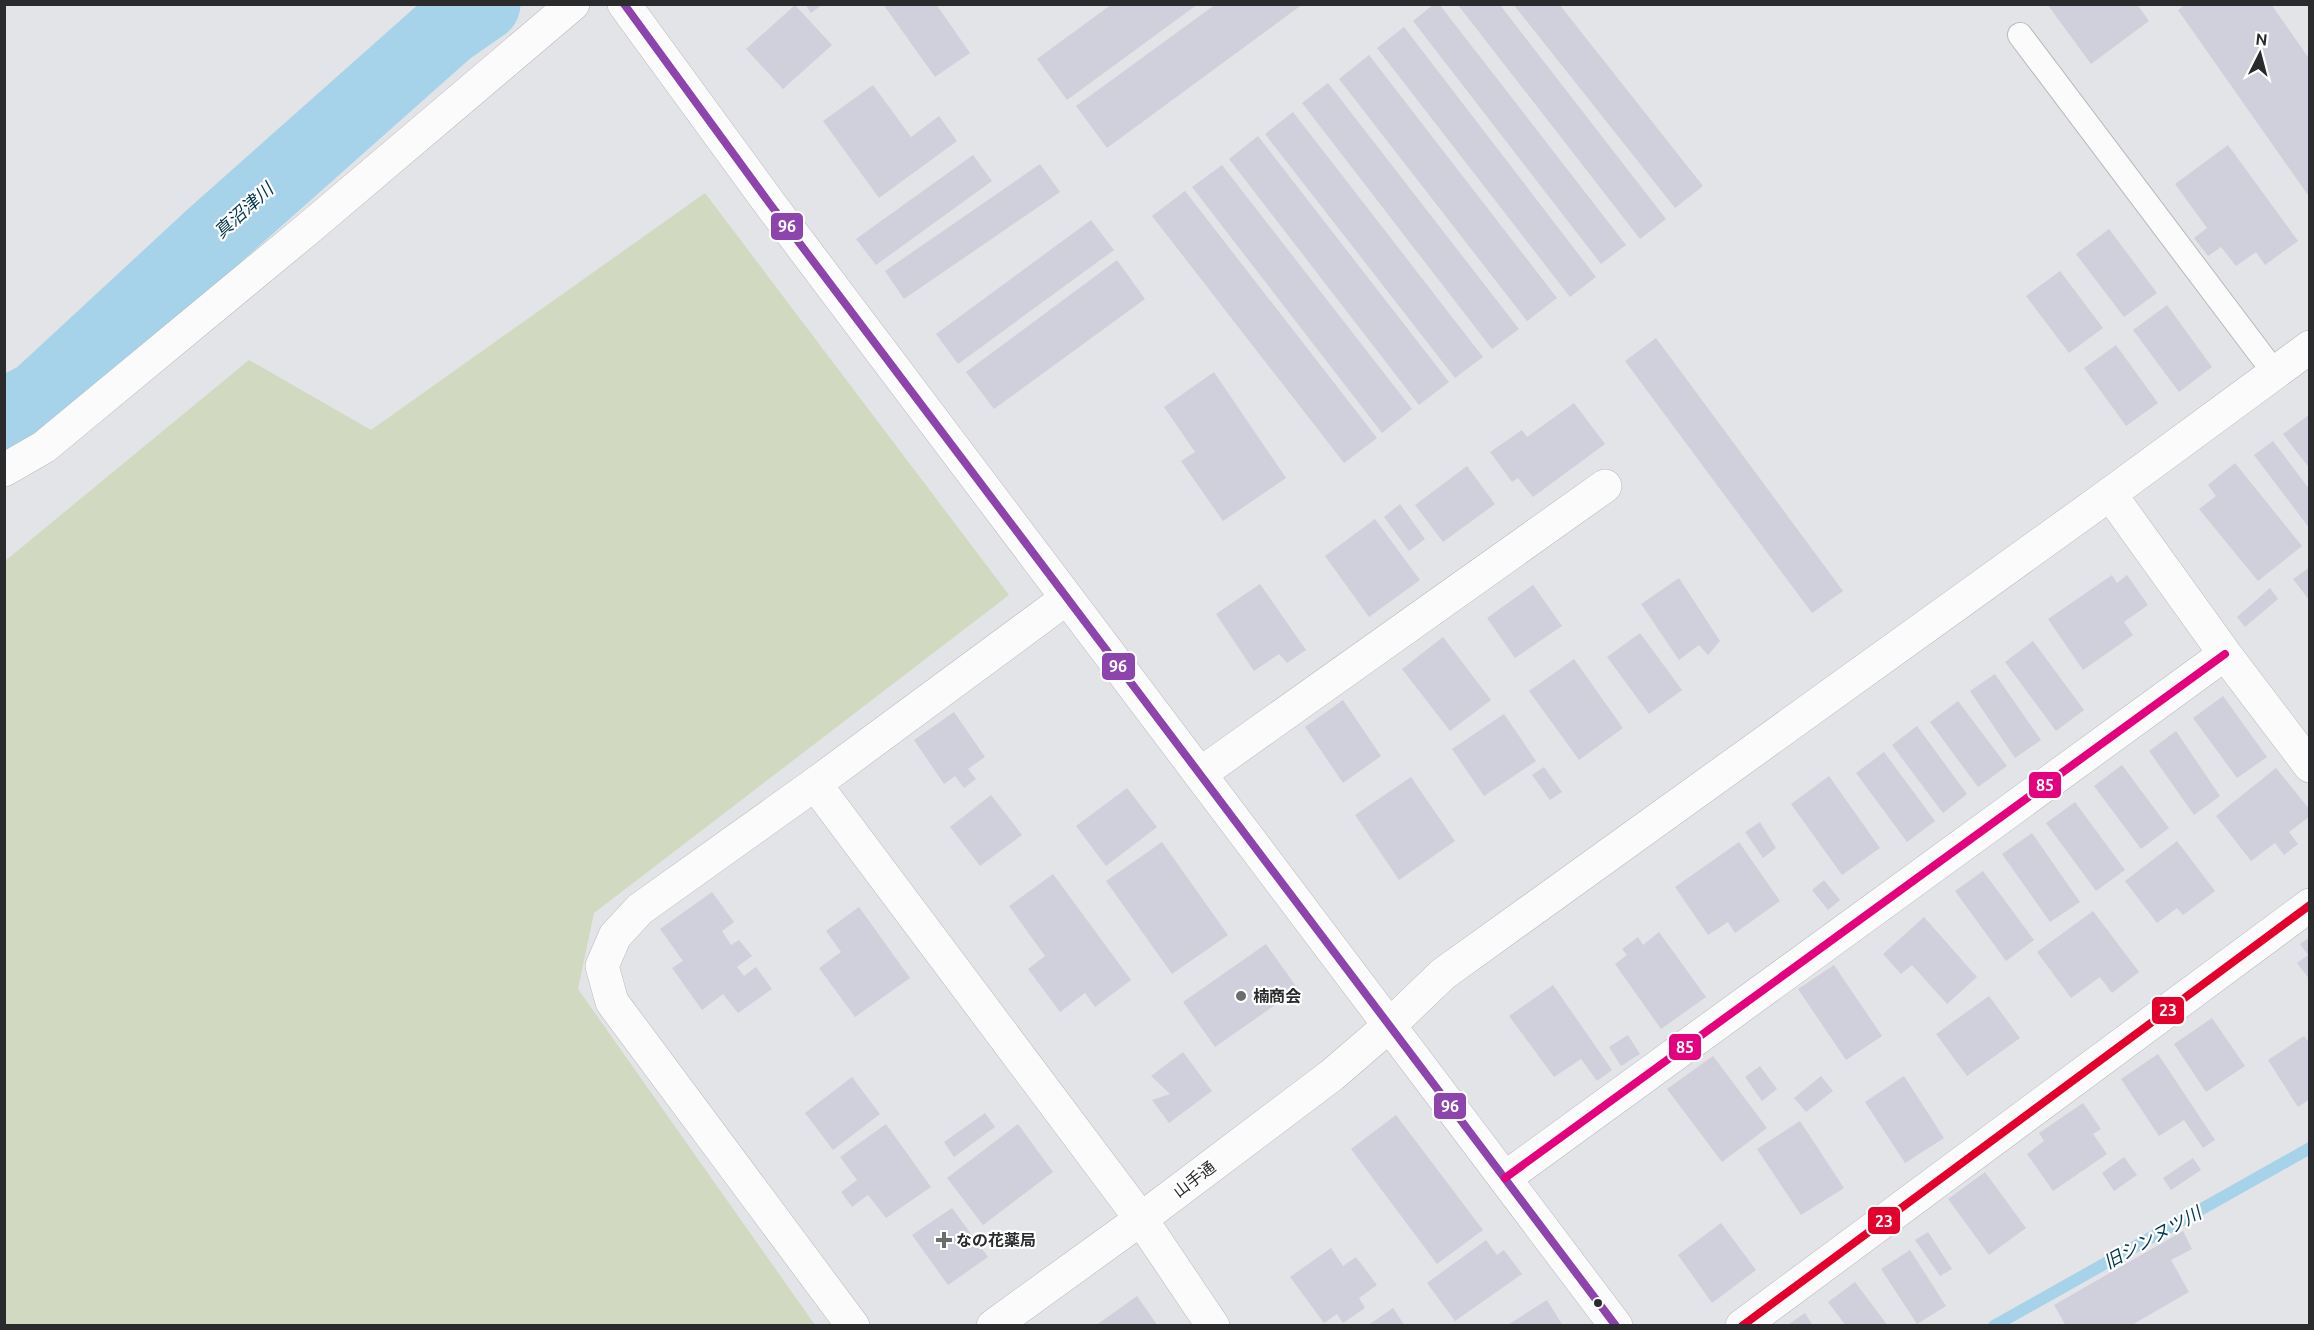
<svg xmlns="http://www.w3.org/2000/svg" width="2314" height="1330" font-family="Ubuntu,'Noto Sans JP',sans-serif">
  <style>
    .green { fill: #d1dac0 }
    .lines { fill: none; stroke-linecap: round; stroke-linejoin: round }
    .stream { stroke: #a7d3ea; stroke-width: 12 }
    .river { stroke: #a7d3ea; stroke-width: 75 }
    .building { fill: #cfd0db }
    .lane-casing { stroke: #b9b9bc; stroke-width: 26 }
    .street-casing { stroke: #b9b9bc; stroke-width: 34 }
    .secondary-casing { stroke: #b9b9bc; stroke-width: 34 }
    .lane { stroke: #fbfbfb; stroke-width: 24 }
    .street { stroke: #fbfbfb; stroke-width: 33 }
    .secondary { stroke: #fbfbfb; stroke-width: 33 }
    .bus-1-casing { stroke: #fff; stroke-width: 12 }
    .bus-2-casing { stroke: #fff; stroke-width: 12 }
    .bus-3-casing { stroke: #fff; stroke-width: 12 }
    .bus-1 { stroke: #8e44ad; stroke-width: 8 }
    .bus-2 { stroke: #e5007d; stroke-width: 8 }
    .bus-3 { stroke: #e4002b; stroke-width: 8 }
    .poi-dot { fill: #6b6c6e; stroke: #fff; stroke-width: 2 }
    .bus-dot { fill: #2a2b2d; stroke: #fff; stroke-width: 2 }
    .labels { text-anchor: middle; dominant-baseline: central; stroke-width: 4.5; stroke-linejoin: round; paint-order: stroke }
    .poi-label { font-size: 16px; font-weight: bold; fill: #2a2b2d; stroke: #fff; text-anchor: start }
    .street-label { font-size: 16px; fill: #2a2b2d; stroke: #fff }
    .water-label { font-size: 18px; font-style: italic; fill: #00374d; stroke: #fff }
    .line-badge { stroke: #fff; stroke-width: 2 }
    .badge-label { font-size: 16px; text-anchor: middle; font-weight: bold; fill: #fff }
  </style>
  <rect width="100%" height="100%" fill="#e3e4e7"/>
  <!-- green -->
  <path class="green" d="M705 193 1009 595 594 913 578 989 815 1325H5V561L249 360 371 430Z"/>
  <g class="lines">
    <!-- stream -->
    <path class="stream" d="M425 4 447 29
      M1994 1326 2310 1148"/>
    <!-- river -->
    <path class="river" d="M4 416 39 398 214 236 447 29 483 4"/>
  </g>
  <!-- building -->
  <path class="building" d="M805 4H823L811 13Z
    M883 4H936L970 53 935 77Z
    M1112 4H1198L1067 100 1037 59Z
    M1216 4H1303L1107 148 1076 106Z
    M1434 4H1439L1626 245 1601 264 1413 21Z
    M1513 4H1559L1703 186 1675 208Z
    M2047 4H2137L2149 21 2091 64Z
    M2186 4H2271L2310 60V198L2178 10Z
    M795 5 832 45 783 89 746 49Z
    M1458 5H1500L1666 219 1640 239Z
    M1404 27 1596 277 1570 297 1377 48Z
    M1369 55 1557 298 1527 321 1339 79Z
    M1328 83 1519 329 1492 349 1302 103Z
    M873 85 911 137 939 116 957 141 879 198 823 121Z
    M1293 112 1483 357 1455 378 1265 134Z
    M1258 136 1449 382 1419 405 1229 159Z
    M2228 145 2298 241 2265 265 2256 252 2236 266 2221 247 2208 256 2194 238 2207 228 2175 184Z
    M973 155 992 181 876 265 856 239Z
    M1040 164 1060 192 904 299 885 271Z
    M1222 165 1412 409 1382 433 1192 187Z
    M1185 191 1377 438 1344 463 1152 216Z
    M1091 220 1114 250 958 364 936 334Z
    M2109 229 2157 293 2124 317 2076 254Z
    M1117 260 1145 299 994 409 966 372Z
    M2060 271 2103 328 2069 353 2026 296Z
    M2167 305 2212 367 2179 392 2133 330Z
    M1656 338 1843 591 1812 613 1625 361Z
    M2116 345 2158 403 2126 426 2084 368Z
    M1214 372 1286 478 1223 521 1181 461 1195 452 1164 407Z
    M1574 403 1605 444 1533 497 1518 478 1512 482 1490 452 1522 430 1527 437Z
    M2310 414V469L2283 434Z
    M2273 441 2310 490V529L2254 455Z
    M2235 463 2302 546 2258 581 2199 509 2216 496 2208 485Z
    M1467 466 1495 504 1443 542 1415 505Z
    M1400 504 1425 539 1409 551 1384 517Z
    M1375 519 1420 580 1369 617 1325 556Z
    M2310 567V601L2293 579Z
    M2112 575 2117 583 2127 575 2148 605 2124 622 2133 635 2083 670 2048 619Z
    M1679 578 1720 641 1708 655 1699 645 1679 660 1641 604Z
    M1260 584 1306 650 1287 663 1279 654 1254 671 1216 614Z
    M1533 585 1562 626 1515 658 1487 618Z
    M2270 588 2278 599 2245 627 2237 617Z
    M1640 633 1682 690 1649 714 1607 657Z
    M1443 637 1491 700 1450 731 1402 669Z
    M2033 641 2084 710 2056 731 2005 662Z
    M1574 659 1623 728 1579 760 1529 691Z
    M1995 674 2041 740 2015 758 1970 691Z
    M2223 696 2267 757 2237 778 2193 718Z
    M1343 700 1381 756 1343 783 1305 727Z
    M1958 701 2007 766 1978 787 1930 722Z
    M954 712 985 757 968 769 976 779 964 788 955 776 944 784 914 740Z
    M1504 714 1536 761 1484 796 1452 749Z
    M1917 726 1967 794 1943 813 1892 745Z
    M2176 731 2220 796 2194 815 2149 751Z
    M1884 752 1935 821 1907 842 1856 773Z
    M2122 765 2169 828 2141 849 2094 786Z
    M1544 767 1562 792 1550 800 1532 775Z
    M2276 768 2310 810V816L2289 832 2298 844 2284 855 2275 843 2251 861 2216 816Z
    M1829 776 1880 848 1842 875 1791 804Z
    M1411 777 1455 841 1399 880 1355 815Z
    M1127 788 1157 827 1106 866 1076 826Z
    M991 795 1022 835 980 866 950 827Z
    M2075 802 2125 870 2096 891 2046 823Z
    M1760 822 1776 848 1763 858 1745 832Z
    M2032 833 2080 902 2050 922 2002 854Z
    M2177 841 2215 891 2183 915 2177 908 2157 923 2125 881Z
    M1162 842 1228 935 1172 974 1106 881Z
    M1739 842 1780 901 1735 933 1728 922 1708 935 1675 887Z
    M1983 871 2034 940 2006 961 1955 891Z
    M1053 874 1131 980 1095 1007 1085 993 1060 1012 1028 969 1045 956 1009 906Z
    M1824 880 1840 900 1828 910 1812 890Z
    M712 892 734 922 722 931 731 945 739 940 752 956 737 967 744 976 756 967 772 989 738 1013 723 994 702 1010 672 968 683 961 660 929Z
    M859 907 910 978 855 1017 819 968 841 952 826 931Z
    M2093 911 2139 972 2112 993 2100 977 2071 998 2037 952Z
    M1924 917 1977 977 1947 1004 1912 965 1901 974 1883 954Z
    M1659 932 1706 997 1661 1029 1615 964 1627 955 1622 949 1638 937 1643 945Z
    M2310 937V980L2297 963 2308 955 2300 944Z
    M1266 944 1298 989 1215 1047 1183 1002Z
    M1834 965 1882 1036 1846 1060 1798 989Z
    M1553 985 1612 1070 1597 1081 1581 1059 1554 1077 1509 1016Z
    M1989 996 2020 1038 1967 1076 1936 1034Z
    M2212 1018 2245 1066 2206 1092 2174 1044Z
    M1628 1035 1640 1054 1621 1066 1609 1047Z
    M2304 1036 2310 1044V1099L2298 1107 2268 1060Z
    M1183 1052 1212 1091 1169 1123 1152 1100 1170 1094 1151 1076Z
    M2158 1054 2215 1140 2203 1148 2184 1120 2159 1136 2121 1079Z
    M1713 1056 1767 1128 1722 1162 1667 1089Z
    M1760 1066 1777 1089 1762 1101 1745 1077Z
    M1821 1076 1833 1091 1806 1112 1794 1098Z
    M1904 1076 1944 1138 1905 1163 1865 1102Z
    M852 1077 880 1114 833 1150 805 1113Z
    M2083 1103 2101 1129 2093 1134 2107 1154 2053 1191 2027 1154 2044 1141 2039 1133Z
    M985 1113 995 1127 954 1157 944 1142Z
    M1396 1115 1483 1230 1437 1264 1351 1149Z
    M1800 1121 1844 1188 1801 1215 1757 1149Z
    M886 1124 931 1187 886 1218 868 1195 852 1207 841 1192 857 1180 840 1157Z
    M1018 1124 1053 1172 983 1225 947 1178Z
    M2124 1157 2137 1175 2114 1191 2102 1173Z
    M2193 1158 2201 1170 2171 1190 2163 1178Z
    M1985 1172 2026 1228 1989 1255 1948 1199Z
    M952 1208 988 1257 948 1285 912 1235Z
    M1721 1223 1756 1270 1712 1303 1678 1255Z
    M2183 1231 2192 1249 2171 1260 2189 1292 2130 1326H2066L2054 1305Z
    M1928 1232 1952 1269 1940 1276 1915 1240Z
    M1486 1240 1497 1255 1504 1250 1522 1274 1455 1321 1427 1283Z
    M1331 1248 1343 1266 1356 1257 1377 1285 1359 1298 1365 1308 1343 1323 1337 1314 1324 1323 1290 1277Z
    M1910 1250 1946 1306 1917 1324 1881 1269Z
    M1855 1282 1888 1326H1846L1828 1302Z
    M1137 1296 1158 1326H1095Z
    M1547 1300 1563 1326H1506Z
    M1393 1308 1405 1326H1367Z
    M1805 1313 1813 1326H1786Z"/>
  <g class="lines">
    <defs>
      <path id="lane" d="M2020 35 2274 372"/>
      <path id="street" d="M4 470 44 447 310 227 573 4
        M2110 494 2225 654 2310 766
        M1200 774 1605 486
        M815 784 1141 1219 1213 1326
        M1505 1178 2225 654
        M1742 1326 2310 905"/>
      <path id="secondary" d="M624 4 770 204 1616 1326
        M853 1326 612 1002 602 966 615 936 640 909 815 784 1067 598
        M993 1326 1141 1219 1332 1075 1390 1025 1443 974 2110 494 2310 347"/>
    </defs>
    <!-- lane casing -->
    <use href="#lane" class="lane-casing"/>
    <!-- street casing -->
    <use href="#street" class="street-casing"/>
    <!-- secondary casing -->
    <use href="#secondary" class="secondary-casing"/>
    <!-- lane -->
    <use href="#lane" class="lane"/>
    <!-- street -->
    <use href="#street" class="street"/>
    <!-- secondary -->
    <use href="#secondary" class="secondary"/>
    <defs>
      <path id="bus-1" d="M624 4 770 204 1616 1326"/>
      <path id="bus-2" d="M1505 1178 2225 654"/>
      <path id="bus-3" d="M1742 1326 2310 905"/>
    </defs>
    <!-- bus-1 casing -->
    <use href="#bus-1" class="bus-1-casing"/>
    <!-- bus-2 casing -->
    <use href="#bus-2" class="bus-2-casing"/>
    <!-- bus-3 casing -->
    <use href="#bus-3" class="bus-3-casing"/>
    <!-- bus-1 -->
    <use href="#bus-1" class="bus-1"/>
    <!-- bus-2 -->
    <use href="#bus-2" class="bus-2"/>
    <!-- bus-3 -->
    <use href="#bus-3" class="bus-3"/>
  </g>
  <!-- markers -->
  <g class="poi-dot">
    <circle cx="1241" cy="996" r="6"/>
    <path d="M941 1231h6v6h6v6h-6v6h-6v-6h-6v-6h6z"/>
  </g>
  <circle class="bus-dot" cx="1598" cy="1303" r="5"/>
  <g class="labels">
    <!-- poi labels -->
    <g class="poi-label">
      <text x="1253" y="996">楠商会</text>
      <text x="956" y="1240">なの花薬局</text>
    </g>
    <!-- street labels -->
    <g class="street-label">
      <text transform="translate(1194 1179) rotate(-37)">山手通</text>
    </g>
    <!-- water labels -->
    <g class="water-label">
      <text transform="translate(243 210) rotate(-42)">真沼津川</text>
      <text transform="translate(2152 1237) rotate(-29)">旧シンヌツ川</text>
    </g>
  </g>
  <g class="line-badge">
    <rect x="770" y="212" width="34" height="29" rx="6" fill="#8e44ad"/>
    <rect x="1101" y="652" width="35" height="29" rx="6" fill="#8e44ad"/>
    <rect x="2028" y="771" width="34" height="28" rx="6" fill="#e5007d"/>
    <rect x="2151" y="996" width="34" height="29" rx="6" fill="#e4002b"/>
    <rect x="1668" y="1033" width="34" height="28" rx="6" fill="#e5007d"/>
    <rect x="1433" y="1092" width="34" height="28" rx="6" fill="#8e44ad"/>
    <rect x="1867" y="1206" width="34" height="29" rx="6" fill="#e4002b"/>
  </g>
  <g class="badge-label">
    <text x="787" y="232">96</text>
    <text x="1118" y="672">96</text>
    <text x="2045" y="791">85</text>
    <text x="2168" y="1016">23</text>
    <text x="1685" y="1053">85</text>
    <text x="1450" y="1112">96</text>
    <text x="1884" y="1227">23</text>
  </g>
  <!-- border -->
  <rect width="2314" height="1330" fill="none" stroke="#2a2b2d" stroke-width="12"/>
  <!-- north arrow -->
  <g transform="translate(2260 54) rotate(6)" stroke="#ffffff" stroke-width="4.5" paint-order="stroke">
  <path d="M0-4.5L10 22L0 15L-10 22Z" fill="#2a2b2d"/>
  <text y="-9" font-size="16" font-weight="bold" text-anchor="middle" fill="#2a2b2d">N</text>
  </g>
</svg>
